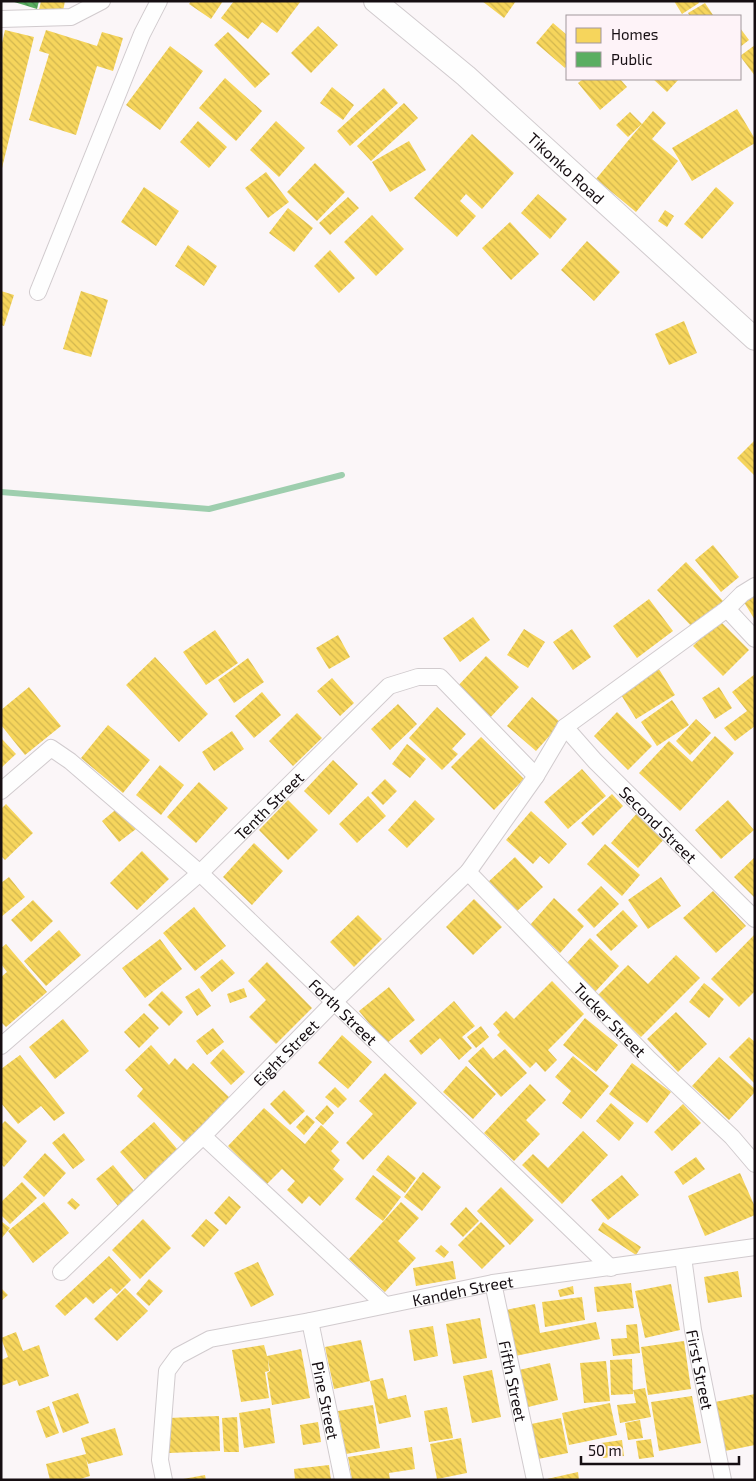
<svg xmlns="http://www.w3.org/2000/svg" width="756" height="1481" font-family="'Exo 2',sans-serif">
  <style>
    .homes { fill: url(#homes-back-hatch) }
    .public { fill: url(#public-back-hatch) }
    .lines { fill: none; stroke-linecap: round; stroke-linejoin: round }
    .stream { stroke: #9eceae; stroke-width: 6 }
    .street-casing { stroke: #d1cbce; stroke-width: 18 }
    .secondary-casing { stroke: #d1cbce; stroke-width: 24 }
    .street { stroke: #fefefe; stroke-width: 16 }
    .secondary { stroke: #fefefe; stroke-width: 22 }
    .labels { text-anchor: middle; dominant-baseline: central; stroke-width: 5; stroke-linejoin: round; paint-order: stroke }
    .street-label { font-size: 16px; fill: #160e12; stroke: #fef3f8 }
  </style>
  <defs>
    <pattern id="homes-back-hatch" width="6" height="6" patternUnits="userSpaceOnUse" patternTransform="scale(1.25)"><rect width="6" height="6" fill="#f6d55c"/><path d="M-1 5l2 2M0 0l6 6M5-1l2 2" fill="none" stroke="#d2b64f"/></pattern>
    <pattern id="public-back-hatch" width="6" height="6" patternUnits="userSpaceOnUse" patternTransform="scale(1.25)"><rect width="6" height="6" fill="#5aae61"/><path d="M-1 5l2 2M0 0l6 6M5-1l2 2" fill="none" stroke="#498c4f"/></pattern>
  </defs>
  <rect width="100%" height="100%" fill="#fbf6f8"/>
  <!-- homes -->
  <path class="homes" d="M41 1H65L62 16 39 10Z
    M191 1H223L211 19 189 4Z
    M234 1H301L277 33 262 22 248 39 221 18Z
    M482 1H516L504 18Z
    M674 1H698L699 3 682 14Z
    M705 3 713 15 690 16 688 13Z
    M553 23 567 35V65L565 68 536 43Z
    M318 26 338 45 311 73 291 53Z
    M740 28 749 40 740 47Z
    M5 30 34 37 2 168 1 47Z
    M46 30 97 46 102 32 123 38 113 71 97 66 76 135 29 120 49 54 39 51Z
    M228 32 270 74 255 88 214 45Z
    M755 45V76L740 56Z
    M170 46 203 71 160 130 126 105Z
    M225 78 262 111 236 141 199 108Z
    M583 79H620L627 87 600 110 578 83Z
    M653 79H679L667 92Z
    M332 87 354 105 343 120 320 103Z
    M384 88 398 103 350 146 337 131Z
    M404 103 418 118 371 161 357 146Z
    M737 109 755 139V143L692 181 672 148Z
    M653 111 666 123 652 139 678 161 636 212 596 179Z
    M630 112 642 124 628 137 616 125Z
    M198 121 227 147 209 168 180 142Z
    M276 121 305 148 279 177 250 150Z
    M472 134 514 173 482 209 466 194 460 201 476 216 457 237 414 198Z
    M409 141 426 170 390 192 372 162Z
    M315 163 345 192 317 221 287 192Z
    M266 172 289 202 268 218 245 188Z
    M144 187 179 211 156 246 121 222Z
    M716 187 734 203 702 239 684 224Z
    M538 194 567 219 550 239 521 213Z
    M348 197 359 208 330 235 319 223Z
    M288 208 313 228 294 252 269 233Z
    M665 210 674 216 667 227 658 221Z
    M372 215 404 249 376 276 344 242Z
    M510 222 539 254 511 280 482 248Z
    M587 241 620 272 594 301 561 270Z
    M188 245 217 266 204 286 175 266Z
    M330 250 355 278 339 293 314 266Z
    M1 291 14 295 4 326 1 325Z
    M81 291 108 300 91 357 63 349Z
    M684 321 697 353 669 365 655 334Z
    M755 440V476L737 458Z
    M713 545 739 577 721 592 695 560Z
    M686 562 724 602 695 630 657 590Z
    M755 592V620L742 599Z
    M649 599 673 631 637 658 613 626Z
    M473 617 490 640 460 662 443 638Z
    M719 620 749 650 723 676 693 646Z
    M524 629 545 642 528 668 507 655Z
    M572 629 591 657 573 670 553 642Z
    M215 630 238 663 206 685 183 652Z
    M338 635 350 657 329 669 316 648Z
    M486 656 519 687 488 720 455 689Z
    M155 657 208 714 179 742 126 685Z
    M248 658 264 682 234 703 218 680Z
    M657 666 675 695 636 719 618 690Z
    M755 674V726L735 741 724 728 747 711 732 692Z
    M332 678 354 703 340 716 317 691Z
    M29 687 61 726 25 755 1 725V710Z
    M719 687 732 708 715 719 702 698Z
    M262 692 281 715 254 738 235 716Z
    M532 697 561 723 536 751 507 726Z
    M672 700 689 725 657 746 641 722Z
    M398 704 417 724 390 750 371 729Z
    M437 707 466 734 452 749 458 754 442 770 409 738Z
    M617 712 652 746 628 770 594 736Z
    M297 713 322 738 293 766 269 741Z
    M696 719 711 733 690 755 676 741Z
    M108 725 150 760 123 793 81 758Z
    M232 731 244 749 214 771 202 752Z
    M715 736 734 753 680 811 639 773 669 741 692 762Z
    M481 737 524 779 494 810 451 767Z
    M1 738 16 754 1 768Z
    M407 744 426 759 410 778 392 764Z
    M333 760 358 784 329 815 304 791Z
    M160 765 184 785 161 815 136 795Z
    M582 769 606 796 568 829 544 802Z
    M385 779 397 791 383 805 371 793Z
    M199 782 228 808 196 843 167 817Z
    M612 794 623 806 593 836 581 823Z
    M368 796 386 816 357 843 339 824Z
    M288 800 318 830 288 860 259 830Z
    M415 800 435 819 407 848 388 830Z
    M728 800 754 830 721 859 695 830Z
    M6 804 33 833 5 860 1 856V809Z
    M119 807 136 829 119 842 102 821Z
    M531 811 567 844 549 864 540 856 533 864 506 840Z
    M638 812 666 837 638 868 611 843Z
    M254 843 283 871 252 905 223 877Z
    M605 844 640 875 622 896 587 864Z
    M142 851 169 879 137 910 110 883Z
    M515 857 543 887 515 913 487 883Z
    M755 857V898L734 877Z
    M9 877 25 897 1 917V883Z
    M661 877 681 906 648 929 628 900Z
    M601 886 619 904 594 928 577 910Z
    M713 891 746 926 716 953 683 918Z
    M554 898 584 926 560 953 530 925Z
    M474 899 502 927 473 955 446 927Z
    M33 900 53 921 31 942 11 920Z
    M194 907 226 946 195 971 163 933Z
    M623 910 638 926 611 951 596 935Z
    M358 915 382 939 354 967 330 942Z
    M59 930 81 955 46 986 24 961Z
    M755 934V991L739 1007 711 979Z
    M590 938 619 966 595 992 566 964Z
    M160 939 182 969 145 998 122 968Z
    M6 944 47 992 6 1027 1 1022V977L7 972 1 964V948Z
    M676 955 700 978 641 1037 598 995 628 965 648 984Z
    M222 959 235 973 212 992 200 977Z
    M267 962 312 1008 276 1044 249 1017 266 1000 248 981Z
    M552 981 584 1014 548 1050 557 1060 545 1072 536 1062 530 1068 497 1035 500 1032 493 1024 506 1011 514 1019Z
    M704 983 724 999 709 1018 689 1002Z
    M389 987 415 1020 386 1044 359 1011Z
    M199 988 211 1006 197 1016 185 997Z
    M244 988 247 997 230 1003 227 994Z
    M162 991 183 1012 169 1026 148 1005Z
    M454 1001 475 1026 462 1037 472 1048 459 1060 440 1038 421 1055 409 1041Z
    M676 1012 707 1044 678 1072 647 1039Z
    M144 1013 159 1028 139 1048 124 1032Z
    M585 1018 618 1045 596 1072 563 1045Z
    M63 1019 89 1051 55 1079 29 1047Z
    M481 1026 489 1037 476 1048 467 1037Z
    M213 1028 224 1042 207 1055 196 1041Z
    M342 1035 372 1062 348 1089 318 1063Z
    M749 1037 755 1042V1084L729 1057Z
    M151 1045 169 1065 175 1058 187 1070 193 1063 230 1098 186 1144 137 1096 143 1089 125 1070Z
    M483 1047 493 1059 505 1049 527 1073 501 1097 468 1061Z
    M223 1049 245 1072 231 1085 210 1063Z
    M20 1055 65 1113 54 1121 41 1106 18 1124 1 1103V1069Z
    M573 1056 609 1086 581 1119 562 1103 571 1091 555 1077Z
    M719 1057 755 1089V1092L729 1120 692 1086Z
    M632 1063 671 1092 647 1123 609 1094Z
    M466 1066 496 1094 473 1119 443 1092Z
    M385 1073 417 1103 363 1160 346 1143 373 1114 359 1101Z
    M530 1084 546 1100 526 1120 540 1134 514 1161 484 1133Z
    M335 1087 347 1099 338 1108 325 1097Z
    M284 1090 305 1111 290 1125 270 1104Z
    M611 1103 634 1123 619 1141 596 1121Z
    M683 1104 701 1123 672 1151 654 1132Z
    M327 1105 334 1113 323 1125 315 1118Z
    M264 1108 305 1144 321 1125 339 1142 331 1151 340 1160 333 1169 344 1179 320 1206 309 1196 302 1204 287 1190 295 1181 282 1169 266 1185 228 1146Z
    M307 1115 315 1122 304 1135 296 1127Z
    M5 1121 27 1141 4 1167 1 1164V1125Z
    M154 1122 178 1150 145 1180 120 1152Z
    M583 1131 608 1155 562 1204 522 1165 533 1154 548 1168Z
    M64 1133 85 1160 73 1169 52 1143Z
    M45 1153 66 1173 44 1197 23 1177Z
    M388 1155 416 1178 405 1193 376 1170Z
    M696 1157 705 1169 683 1185 674 1172Z
    M113 1165 135 1192 118 1206 96 1179Z
    M423 1172 441 1187 422 1211 404 1197Z
    M740 1173 755 1207V1215L705 1236 688 1196Z
    M373 1175 401 1197 383 1221 355 1199Z
    M622 1175 639 1195 608 1220 591 1200Z
    M22 1182 37 1198 10 1224 1 1215V1202Z
    M501 1187 534 1220 510 1245 477 1211Z
    M229 1196 241 1207 226 1225 214 1213Z
    M72 1198 80 1205 75 1210 67 1203Z
    M44 1202 69 1233 33 1263 8 1231Z
    M401 1202 419 1218 398 1241 416 1258 385 1292 349 1259Z
    M466 1207 479 1221 463 1237 450 1224Z
    M143 1219 171 1248 140 1279 112 1250Z
    M206 1219 219 1230 204 1247 191 1236Z
    M1 1221 10 1228 1 1239Z
    M481 1222 505 1246 482 1269 458 1245Z
    M603 1222 641 1247 636 1255 598 1230Z
    M441 1245 449 1252 444 1258 435 1251Z
    M109 1256 131 1280 117 1294 111 1288 93 1304 86 1297 65 1316 55 1306Z
    M453 1261 456 1279 416 1286 413 1268Z
    M258 1262 274 1295 251 1307 234 1273Z
    M738 1271 742 1297 708 1303 704 1277Z
    M149 1279 163 1291 149 1306 136 1294Z
    M631 1283 634 1308 597 1312 594 1287Z
    M671 1284 680 1330 645 1338 635 1291Z
    M573 1286 574 1294 560 1297 558 1290Z
    M1 1288 8 1295 1 1301Z
    M125 1288 148 1311 117 1341 94 1319Z
    M582 1297 585 1320 545 1327 542 1302Z
    M535 1304 540 1333 596 1322 600 1339 515 1356 506 1310Z
    M480 1318 487 1358 453 1364 446 1324Z
    M637 1324 640 1353 613 1356 611 1339 627 1338 626 1325Z
    M433 1326 438 1356 414 1361 409 1330Z
    M16 1332 23 1351 39 1345 49 1376 19 1386 17 1380 1 1386V1360L8 1357 1 1338Z
    M361 1340 370 1381 383 1378 388 1399 406 1395 411 1417 379 1424 370 1381 334 1389 325 1347Z
    M684 1341 691 1389 648 1395 641 1347Z
    M264 1345 267 1356 301 1349 310 1398 272 1405 267 1373 270 1371 268 1359 269 1371 265 1372 269 1398 241 1402 232 1350Z
    M632 1359 633 1394 611 1395 610 1360Z
    M606 1361 610 1401 584 1403 580 1363Z
    M550 1363 558 1400 528 1407 519 1370Z
    M492 1370 501 1417 472 1423 463 1376Z
    M645 1388 651 1417 620 1423 617 1405 636 1403 633 1390Z
    M78 1393 89 1423 63 1433 52 1402Z
    M755 1394V1445L725 1451 715 1402Z
    M692 1396 701 1443 659 1451 651 1402Z
    M610 1403 617 1435 569 1445 562 1413Z
    M373 1405 380 1448 346 1454 338 1411Z
    M49 1406 59 1433 46 1438 36 1411Z
    M447 1407 453 1438 429 1442 424 1411Z
    M270 1408 275 1443 244 1448 239 1413Z
    M219 1416 220 1451 169 1453 168 1418Z
    M237 1417 239 1452H224L222 1418Z
    M561 1418 568 1453 538 1459 531 1424Z
    M640 1420 643 1438 628 1440 625 1423Z
    M318 1422 321 1442 303 1445 300 1425Z
    M115 1428 123 1455 88 1464 86 1458 90 1476 77 1480H50L46 1464 86 1454 81 1438Z
    M461 1438 467 1473 437 1479 430 1444Z
    M651 1439 654 1457 639 1459 636 1441Z
    M622 1440 624 1456 603 1458 601 1443Z
    M412 1447 415 1469 389 1473 390 1480H352L348 1457Z
    M329 1465 331 1480H295L294 1469Z
    M578 1472 579 1480H547V1479Z
    M205 1475 206 1480H184L183 1479Z"/>
  <!-- public -->
  <path class="public" d="M11 1H39L37 9Z"/>
  <g class="lines">
    <!-- stream -->
    <path class="stream" d="M1 492 209 509 342 475"/>
    <defs>
      <g id="street">
        <path d="M1 19 71 17 102 1"/>
        <path d="M38 292 142 34 159 1"/>
        <path d="M727 609 755 639"/>
        <path id="s1" d="M565 727 595 761 755 919"/>
        <path id="s2" d="M1 791 51 748 70 761 200 873 611 1268"/>
        <path id="s3" d="M468 872 648 1058 732 1137 755 1164"/>
        <path id="s4" d="M1 1046 200 873 389 686 418 677H440L536 776"/>
        <path d="M203 1136 385 1305"/>
        <path id="s5" d="M683 1257 693 1330 723 1480"/>
        <path id="s6" d="M61 1272 203 1136 335 1001 468 872 536 776 565 727 727 609 742 594 755 586"/>
        <path id="s7" d="M493 1283 535 1480"/>
        <path id="s8" d="M310 1321 343 1480"/>
        <path id="s9" d="M164 1480 160 1460 167 1371 178 1356 210 1339 310 1321 493 1283 755 1247"/>
      </g>
      <g id="secondary">
        <path id="s10" d="M375 1 466 76 755 339"/>
      </g>
    </defs>
    <!-- street casing -->
    <use href="#street" class="street-casing"/>
    <!-- secondary casing -->
    <use href="#secondary" class="secondary-casing"/>
    <!-- street -->
    <use href="#street" class="street"/>
    <!-- secondary -->
    <use href="#secondary" class="secondary"/>
  </g>
  <g class="labels">
    <!-- street labels -->
    <g class="street-label">
      <text stroke="none"><textPath href="#s10" startOffset="254">Tikonko Road</textPath></text>
      <text stroke="none"><textPath href="#s4" startOffset="360">Tenth Street</textPath></text>
      <text stroke="none"><textPath href="#s1" startOffset="135">Second Street</textPath></text>
      <text stroke="none"><textPath href="#s2" startOffset="460">Forth Street</textPath></text>
      <text stroke="none"><textPath href="#s3" startOffset="205">Tucker Street</textPath></text>
      <text stroke="none"><textPath href="#s6" startOffset="314">Eight Street</textPath></text>
      <text stroke="none"><textPath href="#s9" startOffset="422">Kandeh Street</textPath></text>
      <text stroke="none"><textPath href="#s5" startOffset="114">First Street</textPath></text>
      <text stroke="none"><textPath href="#s7" startOffset="100">Fifth Street</textPath></text>
      <text stroke="none"><textPath href="#s8" startOffset="81">Pine Street</textPath></text>
    </g>
  </g>
  <!-- border -->
  <rect width="756" height="1481" fill="none" stroke="#160e12" stroke-width="5"/>
  <!-- legend -->
  <rect x="566" y="15" width="175" height="65" fill="#fef3f8" stroke="#a1979c"/>
  <rect x="576" y="28" width="25" height="15" fill="#f6d55c" stroke="#a1979c"/>
  <text x="611" y="40" font-size="15" fill="#160e12">Homes</text>
  <rect x="576" y="52" width="25" height="15" fill="#5aae61" stroke="#a1979c"/>
  <text x="611" y="65" font-size="15" fill="#160e12">Public</text>
  <!-- scale -->
  <path d="M581 1456v8h158v-8" fill="none" stroke="#160e12" stroke-width="2.5"/>
  <text x="588" y="1456" font-size="15" fill="#160e12" stroke="#fef3f8" stroke-width="4" paint-order="stroke">50 m</text>
</svg>
